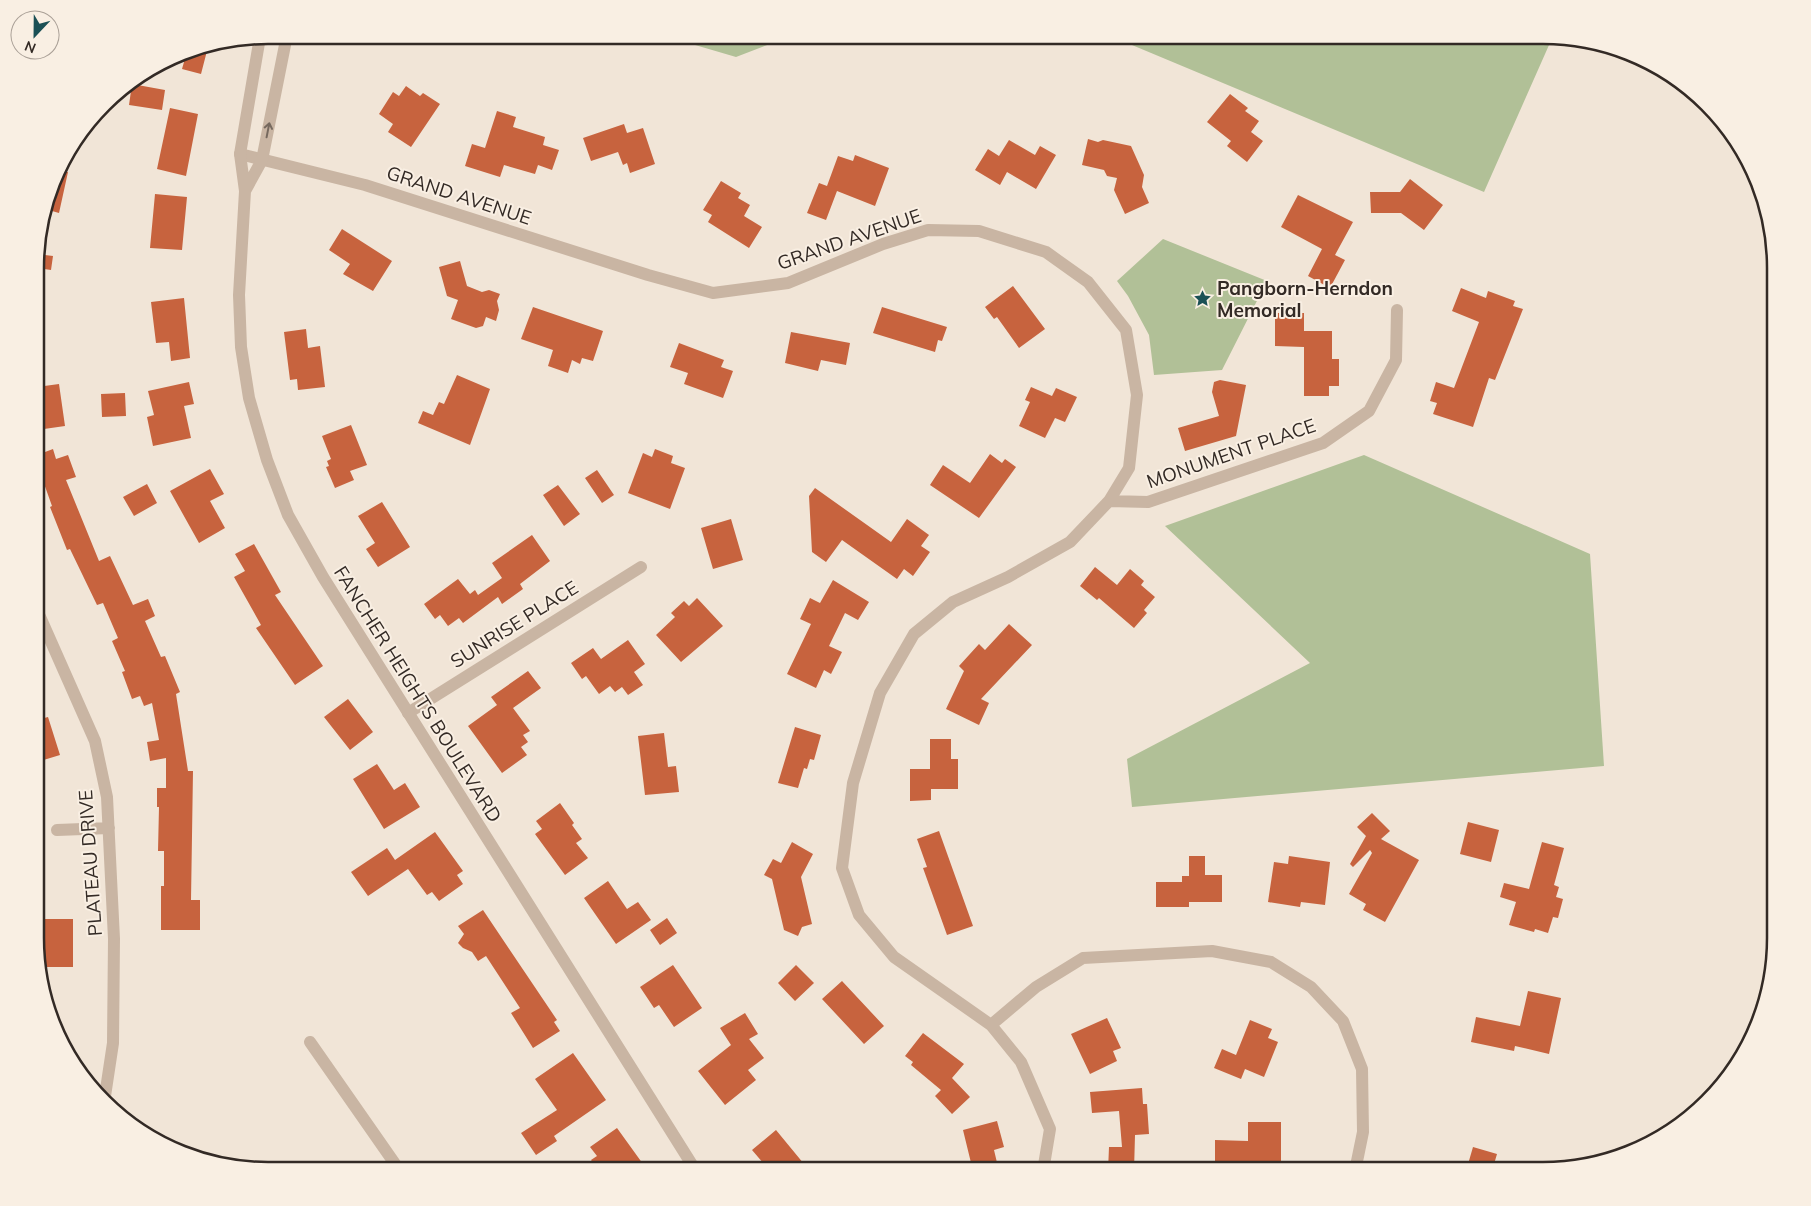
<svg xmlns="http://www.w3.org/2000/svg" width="1811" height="1206" font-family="Mulish,sans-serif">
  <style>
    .green { fill: #b1c097 }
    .building { fill: #c7633e }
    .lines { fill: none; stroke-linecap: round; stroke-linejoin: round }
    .minor { stroke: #c9b5a3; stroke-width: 12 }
    .tertiary { stroke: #c9b5a3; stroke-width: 12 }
    .oneway { stroke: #76695e }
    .labels { text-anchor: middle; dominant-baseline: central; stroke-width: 4; stroke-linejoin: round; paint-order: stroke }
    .street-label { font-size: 19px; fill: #332a25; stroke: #f9efe3 }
    .poi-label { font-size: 19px; font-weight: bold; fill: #332a25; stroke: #f9efe3; text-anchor: start }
    .rim { fill: none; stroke: #332a25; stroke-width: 2.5 }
  </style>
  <rect width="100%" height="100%" fill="#f1e5d7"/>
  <!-- green -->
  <path class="green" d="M661 35H793L736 57Z
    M1108 35H1544L1553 36 1484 192Z
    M1163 239 1267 281 1222 370 1154 375 1149 335 1128 296 1117 281Z
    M1364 455 1590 554 1604 766 1132 807 1127 759 1310 663 1165 526Z"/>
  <!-- building -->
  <path class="building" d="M208 47 201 74 182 69 184 62 170 58 179 53Z
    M132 84 165 90 162 110 129 105Z
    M406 86 420 96 423 93 440 104 411 147 388 132 393 124 379 114 393 92 399 96Z
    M1230 94 1248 108 1245 111 1259 121 1251 132 1263 141 1247 162 1227 146 1231 141 1207 122Z
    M170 108 198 114 186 176 157 169Z
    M497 111 516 117 513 127 545 137 543 145 559 150 552 170 538 165 535 174 504 165 500 177 465 166 472 144 485 148Z
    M624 124 627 133 643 128 655 164 630 173 627 163 623 165 618 152 591 161 583 138Z
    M1088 139 1098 142 1103 140 1131 146 1144 175 1142 187 1149 203 1125 214 1114 190 1117 178 1107 176 1104 170 1082 165Z
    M1009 140 1035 155 1040 146 1056 155 1036 189 1007 172 1000 185 975 170 988 149 999 156Z
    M855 155 889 168 875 206 837 191 826 220 807 213 819 183 827 186 838 156 853 161Z
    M58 169 68 172 59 213 45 209Z
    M1410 179 1443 205 1424 230 1401 213H1371L1370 192H1400Z
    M721 181 741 193 738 198 750 205 744 216 762 227 749 248 708 222 712 215 703 210Z
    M155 194 187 197 182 250 150 248Z
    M1298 195 1353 222 1335 255 1345 260 1330 288 1308 276 1322 249 1281 227Z
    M342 229 392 261 373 291 343 274 350 264 329 250Z
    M37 254 53 256 51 270 37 268Z
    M460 261 467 286 482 292 489 290 500 294 497 301 499 310 496 321 486 317 483 326 476 328 451 319 458 300 447 296 439 267Z
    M1013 286 1045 329 1019 348 997 317 994 319 985 307Z
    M1461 288 1486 298 1488 291 1515 301 1513 306 1523 309 1495 380 1489 378 1473 427 1433 414 1437 403 1430 401 1436 382 1454 388 1479 322 1452 311Z
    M184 298 190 358 171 361 169 342 156 343 151 302Z
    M533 307 603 331 593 361 582 358 580 364 572 360 568 373 548 366 553 350 521 339Z
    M882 307 947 327 942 341 938 340 935 352 873 333Z
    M1275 313H1304V331H1332V359H1339V386H1329V396H1304V347L1275 346Z
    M306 329 308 348 320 346 325 387 298 390 297 379 290 380 284 332Z
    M791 332 850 343 846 365 821 360 818 371 785 363Z
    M679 343 724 360 721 367 733 371 723 398 684 384 688 373 670 367Z
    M457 375 490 389 470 445 418 423 423 411 433 415 439 402 444 404Z
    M1220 380 1246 385 1236 436 1185 451 1178 428 1219 416 1212 392 1214 382Z
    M189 382 194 404 184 406 191 438 153 446 147 417 154 415 148 391Z
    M59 384 65 426 37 430V387Z
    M1031 387 1052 396 1056 388 1077 397 1065 422 1055 418 1045 438 1019 426 1030 402 1025 400Z
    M125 393 126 416 102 417 101 394Z
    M351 425 367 465 350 471 354 480 335 488 326 467 329 466 327 461 331 459 322 436Z
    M53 449 56 459 68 455 76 477 66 480 99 561 110 556 133 605 148 599 155 616 145 621 161 657 165 656 180 692 176 694 188 771H193L191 900H200V930H161V886H164V851H158L159 807H157V788H166V758L150 761 147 742 159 740 152 703 144 706 140 696 132 699 122 672 125 671 112 641 118 638 103 603 97 605 70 549 67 550 50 507 52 506 37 464V455Z
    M655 449 673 456 671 463 685 468 670 509 628 493 643 453 652 457Z
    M990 454 1002 463 1005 459 1016 467 979 518 930 485 943 465 970 483Z
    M210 469 224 494 210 501 225 528 199 543 170 491Z
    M597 470 614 495 602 503 585 478Z
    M147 484 157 503 134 516 123 497Z
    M558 485 580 514 564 526 543 495Z
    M815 488 891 542 907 519 929 535 921 546 930 552 913 576 904 569 897 579 842 540 826 562 812 552 809 496Z
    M382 502 410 547 378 567 366 549 375 543 358 516Z
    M731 519 743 560 713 569 701 528Z
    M532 535 550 561 520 584 523 589 502 604 498 597 463 623 459 618 448 626 440 615 435 619 424 604 458 579 470 594 475 590 478 595 502 578 492 563Z
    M254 544 281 592 275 595 323 666 295 685 256 628 261 625 234 577 245 571 235 554Z
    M1095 567 1117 585 1130 569 1144 581 1141 585 1155 597 1144 610 1147 613 1134 628 1099 598 1097 600 1080 586Z
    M833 580 869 602 858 620 845 613 829 646 842 652 831 674 824 670 816 688 787 674 811 624 800 619 810 598 820 603Z
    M697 598 723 626 681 662 656 635 675 617 671 613 684 601 689 606Z
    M1009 624 1032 645 981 699 989 703 979 725 946 709 964 671 959 666 979 644 985 650Z
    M628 640 645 664 634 672 643 685 628 695 622 687 615 692 610 686 599 694 586 676 582 679 571 663 593 648 601 659Z
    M528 671 541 688 513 708 530 731 523 735 528 742 521 747 527 755 502 773 468 726 497 705 491 697Z
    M348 699 373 732 350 750 324 717Z
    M48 717 60 755 37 762V720Z
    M795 727 821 735 814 760 810 759 807 769 804 768 798 788 778 783Z
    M664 733 668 767 676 766 679 792 645 795 638 736Z
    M930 739H951V759H958V789H931V800L910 801V769H930Z
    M377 764 394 790 405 783 420 807 384 829 353 779Z
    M560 803 574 823 572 825 582 839 576 843 588 858 565 875 535 834 542 829 536 821Z
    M1372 813 1390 831 1381 839 1419 860 1385 922 1363 910 1366 904 1349 894 1372 853 1370 850 1353 867 1350 864 1366 836 1357 827Z
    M1468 822 1499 830 1491 862 1460 854Z
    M939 831 973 926 947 935 923 868 927 867 917 839Z
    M435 832 463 871 457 875 463 884 439 901 432 892 427 895 408 869 368 896 351 872 387 848 395 860Z
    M792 842 813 854 801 877 812 924 802 927 798 936 784 930 772 879 764 875 773 859 781 863Z
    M1542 842 1564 848 1554 885 1559 887 1556 897 1563 899 1558 918 1553 917 1548 933 1535 929 1534 932 1509 925 1516 902 1500 897 1504 883 1529 889Z
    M1189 856H1205V875H1222V902H1189V907H1156V882H1182V876H1189Z
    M1289 856 1330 862 1325 905 1301 902 1300 907 1268 902 1274 862 1288 864Z
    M608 881 627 909 638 902 651 920 616 944 584 898Z
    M483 910 557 1020 554 1022 560 1031 533 1048 511 1013 520 1008 486 956 478 961 472 952 463 948 458 943 464 934 458 926Z
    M667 918 677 933 660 945 650 930Z
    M43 919H73V967H43Z
    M673 965 702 1008 674 1027 659 1005 654 1008 640 987Z
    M796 965 814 983 795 1001 778 983Z
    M842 981 884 1026 864 1044 822 999Z
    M1528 991 1561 998 1549 1054 1515 1046 1514 1051 1471 1042 1476 1017 1520 1026Z
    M745 1013 758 1034 749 1039 764 1058 748 1070 756 1080 725 1105 698 1071 731 1045 720 1028Z
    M1107 1018 1121 1048 1113 1051 1117 1061 1090 1074 1071 1034Z
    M1250 1020 1272 1029 1268 1038 1278 1042 1264 1077 1245 1069 1241 1079 1214 1068 1222 1049 1236 1055Z
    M923 1033 964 1064 952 1078 970 1097 952 1114 935 1096 941 1090 911 1065 913 1062 905 1056Z
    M573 1053 606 1100 554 1136 557 1141 536 1155 521 1133 557 1110 535 1079Z
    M1142 1088 1143 1104H1147L1149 1134 1135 1135 1134 1171H1108L1109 1147H1122L1119 1111 1092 1113 1090 1092Z
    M997 1121 1004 1147 994 1150 999 1171H973L963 1130Z
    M1248 1122H1281V1165L1215 1163V1140L1248 1141Z
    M617 1128 648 1171H599L591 1160 597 1156 590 1147Z
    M776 1130 804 1164 795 1171H770L752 1150Z
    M1473 1147 1497 1154 1492 1171H1466Z"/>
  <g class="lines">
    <!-- minor -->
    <path class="minor" d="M240 154 365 185 648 275 713 293 788 283 883 244 928 230 979 231 1046 252 1088 282 1126 330 1137 395 1129 468 1109 501 1070 542 1008 577 953 602 914 634 880 693 853 783 842 868 859 915 894 957 991 1025 1021 1062 1050 1129 1043 1171
      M1109 501 1148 502 1323 443 1369 411 1396 360 1397 310
      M37 610 95 741 107 797 114 939 113 1043 105 1096
      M408 713 641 567
      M57 830 109 828
      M991 1025 1036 987 1083 958 1212 951 1271 962 1311 987 1343 1021 1362 1069 1363 1132 1355 1171
      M310 1042 400 1171"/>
    <!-- tertiary -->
    <path class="tertiary" d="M260 37 240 154 245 191 239 295 241 347 249 398 267 460 288 515 323 577 696 1171
      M245 191 262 160 287 35"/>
  </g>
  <!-- one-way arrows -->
  <defs><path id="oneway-shaft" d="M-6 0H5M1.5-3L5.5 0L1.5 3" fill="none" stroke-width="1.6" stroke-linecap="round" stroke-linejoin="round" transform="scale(1.25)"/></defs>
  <use class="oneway" href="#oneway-shaft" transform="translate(268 130) rotate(-79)"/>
  <!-- icons -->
  <defs>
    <symbol id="sight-bare" viewBox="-9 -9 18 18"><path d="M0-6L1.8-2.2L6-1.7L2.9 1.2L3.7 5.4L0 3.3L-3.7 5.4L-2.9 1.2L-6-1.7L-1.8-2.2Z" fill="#1b5055" stroke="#f9efe3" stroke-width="2.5" paint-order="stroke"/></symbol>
  </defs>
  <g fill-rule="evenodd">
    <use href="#sight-bare" x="1190" y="286" width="25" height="25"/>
  </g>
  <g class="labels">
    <!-- street labels -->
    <g class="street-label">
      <text transform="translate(459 195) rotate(18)">GRAND AVENUE</text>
      <text transform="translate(849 239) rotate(-19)">GRAND AVENUE</text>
      <text transform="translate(1231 453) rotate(-19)">MONUMENT PLACE</text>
      <text transform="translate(514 624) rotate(-32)">SUNRISE PLACE</text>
      <text transform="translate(418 694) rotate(58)">FANCHER HEIGHTS BOULEVARD</text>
      <text transform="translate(90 863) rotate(-94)">PLATEAU DRIVE</text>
    </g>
    <!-- poi labels -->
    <g class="poi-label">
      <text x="1217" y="288">Pangborn-Herndon<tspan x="1217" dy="22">Memorial</tspan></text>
    </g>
  </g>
  <!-- crop -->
  <path d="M0 0H1811V1206H0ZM268 44H1543A224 224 0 0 1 1767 268V938A224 224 0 0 1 1543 1162H268A224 224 0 0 1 44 938V268A224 224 0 0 1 268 44Z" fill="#f9efe3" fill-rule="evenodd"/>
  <path class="rim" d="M268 44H1543A224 224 0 0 1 1767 268V938A224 224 0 0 1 1543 1162H268A224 224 0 0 1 44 938V268A224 224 0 0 1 268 44Z"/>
  <!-- north arrow -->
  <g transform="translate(35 35) rotate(202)"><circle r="24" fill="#f9efe3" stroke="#aaa097"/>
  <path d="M0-4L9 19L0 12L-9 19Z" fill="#1b5055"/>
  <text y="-8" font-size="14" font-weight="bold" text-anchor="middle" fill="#332a25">N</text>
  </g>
</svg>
